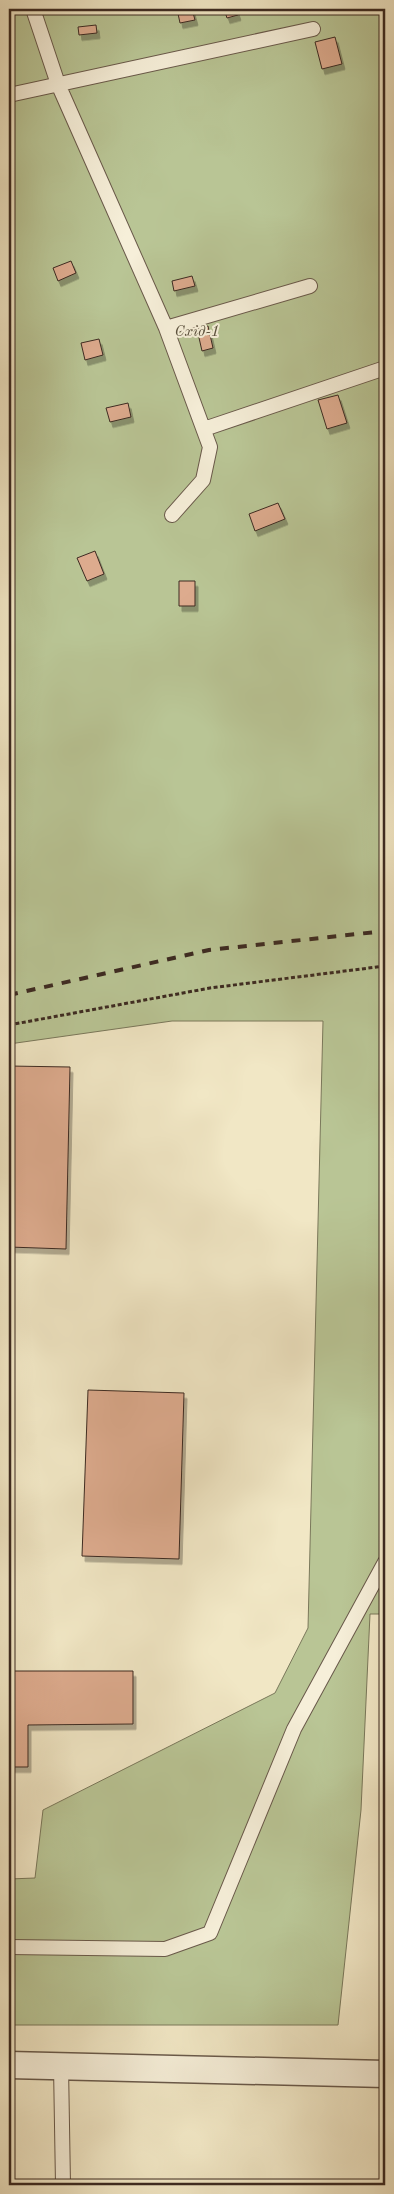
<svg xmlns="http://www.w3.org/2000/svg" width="394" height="2194" font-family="'Old Standard TT',serif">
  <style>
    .green { fill: #b9c595; stroke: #7a785b }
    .building { fill: #ddab8e; stroke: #3c2a21; filter: url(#shadow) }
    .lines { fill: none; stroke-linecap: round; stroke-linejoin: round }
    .lane-casing { stroke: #69594a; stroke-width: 16 }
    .street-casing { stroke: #69594a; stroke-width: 29 }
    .path { stroke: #3c2a21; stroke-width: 3; stroke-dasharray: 4 2.5; stroke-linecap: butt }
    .lane { stroke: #f6efd9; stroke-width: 14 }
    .street { stroke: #f6efd9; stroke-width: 26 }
    .rail { stroke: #3c2a21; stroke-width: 4; stroke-dasharray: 9 9; stroke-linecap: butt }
    .labels { text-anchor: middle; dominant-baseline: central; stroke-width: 4; stroke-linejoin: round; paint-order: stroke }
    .park-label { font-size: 15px; font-style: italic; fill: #5b513e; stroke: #f6efd9 }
  </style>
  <defs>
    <filter id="shadow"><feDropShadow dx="3" dy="5.5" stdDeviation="0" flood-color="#0004"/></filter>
  </defs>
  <rect width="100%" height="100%" fill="#f1e7c5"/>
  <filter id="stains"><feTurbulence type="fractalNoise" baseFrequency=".004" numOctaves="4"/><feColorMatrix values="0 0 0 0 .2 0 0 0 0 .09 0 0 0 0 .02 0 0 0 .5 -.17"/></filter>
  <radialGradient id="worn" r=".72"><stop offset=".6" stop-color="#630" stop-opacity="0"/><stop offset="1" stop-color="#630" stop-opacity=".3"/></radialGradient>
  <!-- green -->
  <path class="green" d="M9 9H385V1614H370L361 1810 338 2025H9V1879L35 1878 43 1810 275 1693 308 1628 323 1021H172L9 1044Z"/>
  <!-- building -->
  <path class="building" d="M177 9H192L195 20 180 23Z
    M224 9H236L238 15 227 18Z
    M96 25 97 33 79 35 78 27Z
    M335 37 342 64 322 69 315 42Z
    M71 261 76 273 58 281 53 268Z
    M192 276 195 286 174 291 172 281Z
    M208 326 213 348 202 351 197 329Z
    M99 339 103 355 85 360 81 343Z
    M338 395 347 423 327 429 318 400Z
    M128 403 131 417 110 422 106 408Z
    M278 503 285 519 255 531 249 514Z
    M95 551 104 574 87 581 77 558Z
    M179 581H195V606H179Z
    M9 1066 70 1067 66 1249 9 1247Z
    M88 1390 184 1393 179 1559 82 1556Z
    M9 1671H133V1724L28 1725V1767H9Z"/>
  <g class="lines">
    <defs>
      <path id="lane" d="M33 9 58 84 166 328 210 447 203 480 172 515
        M9 95 313 29
        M166 328 310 286
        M204 429 385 368
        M9 1947 165 1949 210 1933 294 1729 385 1562
        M61 2066 63 2185"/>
      <path id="street" d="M9 2065 385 2074"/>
    </defs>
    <!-- lane casing -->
    <use href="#lane" class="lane-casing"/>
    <!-- street casing -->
    <use href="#street" class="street-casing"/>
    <!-- path -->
    <path class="path" d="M9 1025 210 988 385 966"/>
    <!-- lane -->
    <use href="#lane" class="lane"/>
    <!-- street -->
    <use href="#street" class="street"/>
    <!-- rail -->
    <path class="rail" d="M9 995 209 950 385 931"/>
  </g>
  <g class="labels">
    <!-- park labels -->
    <g class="park-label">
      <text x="197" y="332">Схід-1</text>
    </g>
  </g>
  <!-- margin -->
  <rect width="394" height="2194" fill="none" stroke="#f1e7c5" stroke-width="30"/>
  <rect x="10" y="10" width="374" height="2174" fill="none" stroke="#3c2a21" stroke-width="2.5"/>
  <rect x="15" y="15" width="364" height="2164" fill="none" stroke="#3c2a21"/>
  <rect width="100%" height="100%" filter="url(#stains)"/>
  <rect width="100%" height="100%" fill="url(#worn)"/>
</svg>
